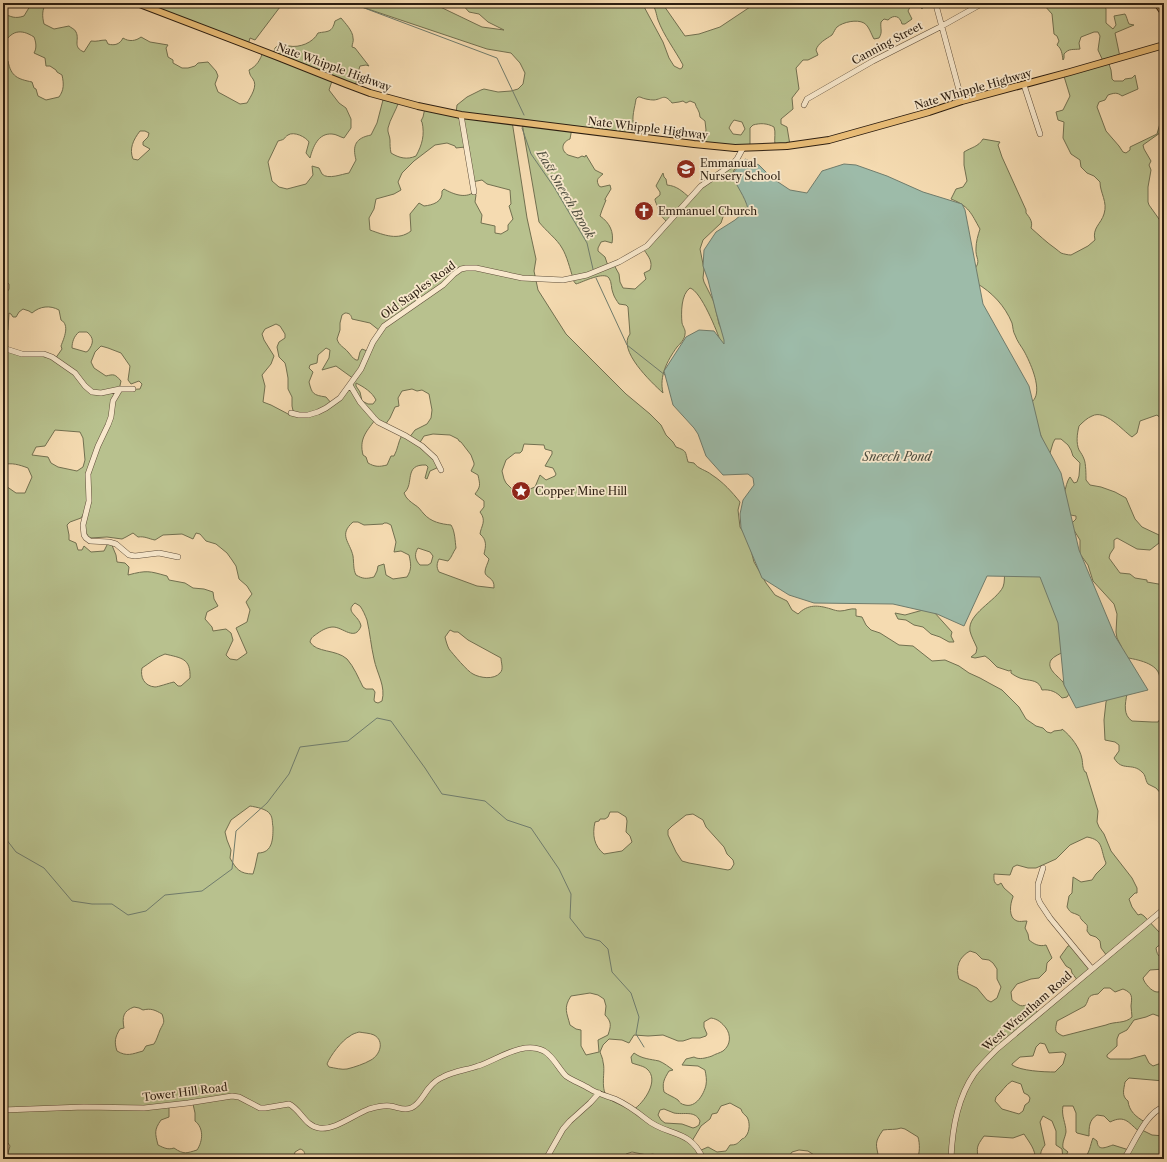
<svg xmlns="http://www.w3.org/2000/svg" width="1167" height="1162" font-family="'Libre Caslon Text',serif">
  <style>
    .green { fill: #b8c18e; stroke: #727050; fill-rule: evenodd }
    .water { fill: #9dbba9; stroke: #707c6c }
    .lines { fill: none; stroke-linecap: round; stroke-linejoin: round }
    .stream { stroke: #707c6c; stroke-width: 1 }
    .minor-casing { stroke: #5e4d39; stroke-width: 6 }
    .major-casing { stroke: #2c1e11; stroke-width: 8 }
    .minor { stroke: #f8e8cc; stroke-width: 5 }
    .major { stroke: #eabe78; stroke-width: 6 }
    .labels { text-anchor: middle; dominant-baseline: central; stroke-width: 3.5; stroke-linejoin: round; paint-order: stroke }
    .street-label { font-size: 11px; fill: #2c1e11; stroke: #f8e8cc }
    .poi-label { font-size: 11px; fill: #2c1e11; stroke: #f8e8cc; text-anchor: start }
    .water-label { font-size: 12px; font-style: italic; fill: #4e4d3f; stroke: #f8e8cc }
  </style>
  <rect width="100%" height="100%" fill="#f5dbb1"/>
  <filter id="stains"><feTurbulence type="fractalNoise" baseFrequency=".005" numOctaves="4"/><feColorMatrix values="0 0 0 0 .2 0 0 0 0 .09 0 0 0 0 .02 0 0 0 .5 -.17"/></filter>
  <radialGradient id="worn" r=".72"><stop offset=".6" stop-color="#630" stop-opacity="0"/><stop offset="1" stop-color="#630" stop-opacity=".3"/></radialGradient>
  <!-- green -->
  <path class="green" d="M30 3H46C42 10 42 16 44 24L54 29 69 26C71 28 75 29 76 32 80 40 72 47 84 52L91 41C97 42 100 40 106 40L108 44C115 46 120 44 123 38 129 42 136 41 141 37L150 42 168 45 166 48 168 57 173 60V63L182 68H188L195 66 198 63 208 62 216 71 218 76 215 84 218 92 240 104 247 103C251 96 258 86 253 79 250 75 250 75 249 70 257 66 260 60 263 52L273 55 275 48 280 43C284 43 285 45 289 46 299 48 313 43 318 33 328 31 332 33 335 21L341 18C345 23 353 31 353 38 354 41 352 44 352 47L355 48 369 66 366 65 360 66C357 73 358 79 355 86L333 78 329 90 339 103 346 108 351 119V128L344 138C340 137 336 134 332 134 318 133 313 147 310 158L306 153 309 142C306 137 294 131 288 135 283 138 287 139 278 141L268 162 272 181 279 187 287 189 306 184 313 175 312 166 319 168C320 170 321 172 322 174 328 180 342 174 349 173L356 160C352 145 356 138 371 135L377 123 384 96 399 101C396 111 390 119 388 128 387 132 390 136 390 140 390 145 390 148 391 153 399 158 407 160 416 156 422 145 425 135 422 122L421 121 423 117 425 108 456 113 457 105 467 97 481 90 484 89 498 92 511 91 518 89 523 84 525 73 520 63 511 53 487 49 350 3H432L482 27 504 30 488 22 479 14 469 12 461 3H514L515 5 521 7 530 3H642L663 42 669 58 674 66 680 69 682 68 683 65C675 50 664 36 658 20 656 14 656 8 651 3H662L685 36 699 34 720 27 756 3H925L922 9 919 5 916 4 910 7 908 11 912 19 905 24H902C900 16 894 14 888 20L884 19 881 22C880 28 883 32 879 38L874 39C871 34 869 26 864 23 857 19 843 22 837 27 835 29 834 32 832 35 826 39 818 43 816 50L818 55 808 60H803L796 68 799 89 792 98 793 109 781 119V124L787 127 790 145H775C774 139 776 132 774 127 767 123 760 123 753 125L750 128V147L703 144 706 130 705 121 700 117C700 111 696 108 695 103L690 101 686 103 683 101 679 102 672 103C664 93 663 99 654 100 650 100 644 99 640 97H638L636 99C635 107 631 118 634 126L633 136 572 128 570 139C562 142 560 150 568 155 571 156 575 157 578 158L582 156 585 157 586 155 595 170 603 174C597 179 596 180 599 186L601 187 610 185 611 189 605 199V200H606L602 210 600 216C610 223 614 232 612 243L605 241 601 242 598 248V251L605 257 608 266 614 265 619 274 620 282 623 288 635 289 646 279 644 273 650 270C653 262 649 257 644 250L667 222C659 214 661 215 657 205 656 203 655 201 655 199L660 195V192L656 186 657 184 663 173 664 177 666 179 667 185C677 186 682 191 690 198L738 160 737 164 739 165 734 170 733 174 747 195 748 210C744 213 731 213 724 214L721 223 703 240 700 249 704 269 703 278 704 282 714 302 719 324 726 338 724 345 721 343C717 331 701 291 690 288 681 294 681 313 682 323 683 327 686 330 685 334 685 339 680 344 677 347 667 361 659 376 663 393 651 382 617 350 630 334L628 307 626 305 619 304C617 301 614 297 613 293 611 289 612 282 609 278 604 271 583 282 576 284L572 279 573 278C570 269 567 256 562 248 557 239 546 231 539 222L522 123 512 121 527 218 536 259 534 271 538 290 566 334 626 394 650 414 661 425 666 435 673 442 676 447C687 451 685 451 688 462L694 463C698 469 706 470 712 475 723 482 732 492 740 502L738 510 740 527 748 539 754 562 766 583 775 595 787 601 792 610 798 614C808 604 818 605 831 609 834 610 837 611 840 611 846 611 850 608 856 609V616L862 617 866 625 871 630 880 633 899 645 913 646 932 661 945 660 959 666 969 673 980 678 989 683 1002 690 1019 707 1026 719 1036 726 1043 728 1047 732 1051 733 1054 731 1062 730V729C1071 736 1080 748 1082 759 1083 764 1082 767 1085 772H1086L1098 811 1097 822 1099 827 1104 834 1111 851 1132 878 1137 888V893H1135L1129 899 1132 907 1138 915 1141 914 1144 916 1160 933 1164 934V944L1158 946 1156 948C1157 954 1158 957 1164 958V969L1150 970 1143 978C1144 983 1152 992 1157 992 1160 992 1162 991 1164 991V1016L1161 1017 1153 1014 1146 1017 1134 1020 1127 1030 1119 1034 1117 1039V1046L1107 1055V1057L1110 1059H1130L1145 1055 1149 1063 1153 1066 1164 1062V1081L1129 1078 1125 1082C1124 1089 1121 1096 1128 1101 1129 1111 1136 1117 1145 1122L1142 1130 1152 1135 1164 1136V1159H1083C1090 1154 1090 1145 1093 1138L1097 1141C1098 1152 1106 1147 1113 1145L1129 1150 1140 1132C1129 1124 1126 1114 1110 1122L1104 1116 1097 1115C1089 1120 1089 1127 1089 1136L1077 1133 1076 1132V1113L1073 1106H1063C1061 1116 1066 1123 1066 1132 1065 1138 1062 1142 1063 1148L1068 1152 1066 1155V1159H1063L1062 1149 1056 1145V1131L1052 1121 1043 1116 1040 1122 1045 1145C1041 1150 1040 1153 1041 1159H1035C1036 1150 1029 1142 1024 1134L1013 1138 984 1136C976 1147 977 1147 978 1159H917C920 1153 920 1144 918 1137L905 1129 901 1128C896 1130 889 1129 883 1130 874 1143 876 1144 879 1159H820L808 1151 799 1150 792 1152 787 1159H662L653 1154 647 1155 632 1152 626 1154V1159H305C305 1154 305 1150 300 1149L295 1152 293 1159H3V1154L8 1153 10 1146 8 1143 3 1140V484L16 493H25L32 477 28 468C20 465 11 462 3 465V348L55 359 62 349 61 346C64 338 70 325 61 320L59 310C50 305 40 306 32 313L29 311 23 309 19 312 16 317H13L11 314 9 313 8 330 3 332V295L6 294 9 289V284L3 280V55L4 59 8 61C11 77 18 79 32 82L34 88 36 89 38 96 46 100 59 97C64 90 64 84 62 75L57 72 56 70 50 66H46L45 58 34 53C37 48 36 42 34 37 20 28 11 31 3 45V13C11 17 15 19 24 16L30 6ZM734 120 742 122 745 129 741 135 733 134 729 128 731 124ZM140 131H145L149 133 148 137 143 142V145L150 149 149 150 138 160 133 159C129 149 133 140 140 131ZM447 143 455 146 456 148 465 147 472 182 482 180 487 184 510 190 511 204 509 206 513 219 508 225V230L501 234 495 233V226L481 223 482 215 475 202 476 195 474 192C465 199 453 194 444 189L442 191C443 202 433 205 424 206L419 203 410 214 411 231C398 241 384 235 370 230L369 218 374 209 376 199 394 194 401 190 398 182 402 173 414 161 435 145ZM345 313C350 313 351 315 352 319L370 323 380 331 367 351 362 349 360 352 358 360H356C352 358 351 355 348 352 344 347 339 346 337 339L340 330V323L342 315ZM276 324 280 326 285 334V338L279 342 277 347 279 357 285 363 286 367 288 378V389L292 397V406L294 415H290L271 405 263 402 265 386 262 375 271 364 274 356 264 340 262 334 265 329ZM79 332H87C94 338 94 343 88 351L86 352 72 348C72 342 74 336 79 332ZM101 346 108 348 121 353 130 366 128 380 131 384 139 381 142 384 140 389 119 390 121 381C115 374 114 374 106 376L94 368 91 362 95 352ZM326 348 330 350 329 358 322 370 336 366 354 379 332 404 326 397C313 395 312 394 309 382L313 372 309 368 310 365 317 363 318 355ZM356 383C364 387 372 392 376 400L373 404H368L362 401 360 392 356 386ZM412 389 417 391 422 390 429 394 432 410 431 418 427 424 415 430 409 438 402 435C398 442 398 449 394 456H391L387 465C379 467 375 467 368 463L366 457 363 455C359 439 366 432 375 420L385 425 390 418 395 407 399 406 398 398 402 391ZM55 430 80 432 83 438 85 460 83 467 77 471 58 467 51 463 48 457 32 455 36 447 45 446ZM433 434 450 435 458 439 459 441 461 442 471 455 474 463V465L471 471 478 475C480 485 481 486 475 494L484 501V507L480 512C487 521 481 526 480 534 487 540 486 546 484 554L489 559C488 563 485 568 485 572 485 578 495 577 494 588L477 586 439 572C436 567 437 563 439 559L448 561C452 557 453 552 456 548 455 541 455 531 451 525 441 524 431 522 424 514 421 511 419 507 415 505 411 502 406 499 404 493 415 484 403 464 426 465L428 467 425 478 427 479 430 471 439 467 428 452 419 444 424 436ZM524 444 544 445 545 449 552 451V454L545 466 553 468 556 474 555 476 546 480 540 475 535 487 525 491 513 490 506 483 504 479 502 471 506 460 515 453H520L522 451ZM86 510C85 520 82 531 90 538L107 537 122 539 126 537 133 533 138 537C145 536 149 539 155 540L163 535 182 534 193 539 196 533 200 534 206 541 216 544 227 553 232 560 236 566 239 579 247 586 252 594 246 602 250 610 247 622 236 628 247 653 237 660 230 659 226 655 233 640 231 633 226 629 213 631 212 627 205 619 207 612 218 606 214 599 213 592 204 589 193 588 185 583 169 580 167 576C149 571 147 570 128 575L129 567 125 563 117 562 116 555 111 543H108L104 551 91 552 84 546 82 550H78L76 543 69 540V535L67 525 70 522 81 518ZM353 522H358L364 525 383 524 384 523H387L391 525 396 542 394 552 401 551 409 555C411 564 412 569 407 577L393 579 386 575 384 564 378 566 377 571 374 577C366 579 363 579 356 575 353 569 354 563 353 556 350 542 338 535 353 522ZM418 548 430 552 433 556 431 563 428 565H420C415 560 414 554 418 548ZM355 603 360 606C363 610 365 615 367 620 370 633 371 646 374 659 377 674 386 686 382 701L378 703 375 702 374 700 375 692 373 689H366L363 687C358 677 354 667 347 659 336 649 316 653 310 642 311 637 314 636 318 633 322 630 328 627 333 627 343 627 355 642 361 626 359 615 344 612 355 603ZM450 630 454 632H458L468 640 501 658C501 663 504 669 500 673 494 680 480 678 473 674 468 672 453 654 449 649 447 645 446 641 445 637ZM165 654C181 658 191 658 190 678L181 686H178L174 682C169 683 158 687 155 687 144 686 140 677 142 668 150 663 156 657 165 654ZM250 806C256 807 267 809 270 814 273 818 272 823 273 827 273 838 273 853 258 853L255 867 253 874C240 874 236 869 230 858L231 850 227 840 225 832 231 820ZM610 812H618L626 817 627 821 626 832 630 836 632 842 622 851 604 854C594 846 592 835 595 822L599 821 600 819H605L608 817ZM693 814 703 820 706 827 724 847 727 854 733 860 734 864 731 869 728 870 689 863 682 861 676 852 668 835V830L672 826 686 815ZM1087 837C1104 840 1100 849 1106 863L1105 865 1096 874 1092 880 1081 882 1073 877V878L1072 893 1069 896 1067 907C1071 914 1072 912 1078 915 1083 918 1078 916 1082 920 1087 926 1088 923 1087 931L1090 935 1096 937 1100 941 1101 948 1107 956 1092 969 1072 945 1068 946 1060 957 1066 966 1071 969 1072 973 1078 981 1038 1013 1030 1003C1021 1008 1020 1006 1012 1000L1011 992 1017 984 1031 979 1039 978 1046 971 1047 963 1052 958 1046 945C1039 947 1034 944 1029 940L1028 934 1025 928 1027 921C1023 921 1020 922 1017 921 1008 918 1010 904 1013 897V896L1004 888 1001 883 998 885C993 883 994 878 994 874L1010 875 1013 867 1017 865 1028 868H1036L1056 859 1070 845ZM970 951 976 953 982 959 989 960 993 963 997 969V979L1001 987 997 998 991 1002 987 1000 977 988 959 979C955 967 959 957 970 951ZM1104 988H1110L1115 992 1123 989C1133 993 1132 997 1131 1006 1131 1010 1132 1013 1132 1017 1125 1024 1115 1021 1106 1025L1063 1036C1054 1032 1055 1030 1057 1021L1085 1006C1090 999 1086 995 1098 994ZM590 993 598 995 604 999 606 1006 605 1015C612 1022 611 1026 608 1035L598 1040 599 1052 586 1055 581 1046V1030L576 1029 570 1025C567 1013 563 1008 571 996ZM134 1007 139 1008 143 1010C151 1008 155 1010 162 1014 165 1023 164 1022 160 1030 158 1035 157 1039 154 1044L146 1046 143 1051C132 1054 127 1057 117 1051 114 1042 115 1037 120 1029L124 1028C122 1017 123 1011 134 1007ZM711 1018C718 1019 722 1023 726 1028 731 1035 731 1045 723 1051 720 1053 715 1054 712 1056 706 1058 699 1060 694 1057L686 1059 682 1065 698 1066 705 1070C706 1075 707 1080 706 1085 704 1094 696 1108 685 1105 681 1104 680 1103 678 1100 674 1097 668 1095 664 1092 662 1083 664 1079 669 1071L673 1070C669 1067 664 1063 659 1061 650 1059 642 1059 634 1053L631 1057 632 1063C637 1065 644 1066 647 1069 660 1080 644 1103 633 1110 626 1107 615 1103 609 1099 599 1090 606 1072 603 1062 603 1059 601 1055 600 1052L603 1045 609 1039 622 1040 629 1043 634 1035 648 1036 663 1035 678 1041H683L692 1038H700L706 1036 707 1034 704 1027V1022L709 1019ZM359 1032C364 1033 370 1033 374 1035 385 1041 380 1055 371 1060 364 1064 355 1067 347 1069 342 1070 335 1068 329 1067L327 1064C330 1056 342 1040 350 1036 352 1034 356 1033 359 1032ZM1040 1043 1045 1044 1049 1053 1063 1052 1066 1054 1063 1064 1055 1072C1044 1072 1021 1071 1012 1065V1064L1020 1057 1033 1056 1036 1047ZM1012 1081 1021 1084 1024 1093 1028 1095 1030 1098 1029 1102 1025 1105 1023 1111 1019 1114 1002 1109 995 1101 996 1097C1002 1092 1005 1085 1012 1081ZM730 1103 741 1109C742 1113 744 1114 747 1117 750 1122 750 1131 746 1136 742 1141 745 1136 741 1140 737 1144 736 1145 730 1145L726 1151 717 1152 708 1147 699 1151 692 1141 701 1126 710 1119 712 1114 717 1113 721 1106ZM193 1104 195 1113V1121C204 1128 203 1141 197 1150 187 1153 184 1155 174 1148 168 1150 164 1148 158 1145 155 1133 154 1130 161 1120L169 1117V1106ZM664 1109C667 1110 671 1112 674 1113 684 1115 695 1110 700 1121L699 1125 696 1127 693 1128 682 1124 665 1123 661 1120 658 1115 660 1110Z
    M139 3H283L255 40 250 38 248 45Z
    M1045 3H1104L1106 9V23L1113 29 1116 25 1114 16 1125 14C1127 17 1127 20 1129 24L1134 25 1115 33 1120 57 1108 61 1111 70 1112 79 1114 81H1123L1125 79 1132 78 1135 75 1138 89 1122 96C1117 92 1114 93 1108 95L1105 100 1099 102 1097 107 1106 131 1119 146 1123 152 1126 153 1130 150V147L1157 134 1163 113H1164V118L1163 119 1162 121 1164 124V130L1143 145 1144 149 1151 161 1149 165 1151 170 1148 187V202L1149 205 1164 226V318L1162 319 1160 334 1164 349V421L1157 415 1140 421 1137 433 1132 437C1122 430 1105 409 1092 416 1087 418 1083 422 1079 426 1077 434 1076 443 1079 450 1081 453 1083 456 1084 459 1086 463 1086 476 1086 480L1090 485 1101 487 1115 492 1126 498 1135 519 1142 527 1159 535V543L1150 550 1137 549 1117 538 1114 540V548L1110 554 1109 558 1120 573 1130 574 1135 578 1147 580V582L1164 585V693C1162 687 1161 680 1159 674 1155 662 1134 659 1123 657L1121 646 1117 638 1116 632 1117 614 1114 604 1093 581 1088 565 1080 554V540L1072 527V523L1076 519V516L1065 514C1061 508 1065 483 1070 477L1074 483 1077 482 1079 476 1080 463 1073 456 1071 450 1068 445 1061 439H1055L1053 443 1050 453 1048 454 1029 405C1031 403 1034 400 1035 398 1041 386 1030 362 1024 351 1021 346 1017 341 1015 335 1013 332 1013 327 1012 323 1005 306 992 292 976 283L974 270C982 260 975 259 976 248 976 242 978 235 980 229 971 213 969 206 951 199L956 189 963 187 967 181 964 165V152C972 147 978 147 983 139L1000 142 998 145 1002 157 1026 210V213C1030 218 1033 222 1031 228 1039 235 1046 242 1056 249 1058 250 1059 252 1061 253 1064 254 1068 255 1071 255L1088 246 1095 240C1092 228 1101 224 1104 214 1108 202 1100 193 1100 182L1094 176 1087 173 1081 167 1080 160 1071 154 1063 138 1064 122 1058 120 1056 112 1063 110 1070 96 1063 73 1103 61 1098 50 1100 36 1098 32H1094L1081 37 1079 43 1080 49C1073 50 1069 48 1064 54V58L1063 60C1062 54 1062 49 1057 45L1059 41 1057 36 1054 34 1052 14 1044 5Z
    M1050 568 1065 651C1060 654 1054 656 1051 660 1046 669 1058 676 1063 682 1065 686 1067 690 1069 694L1067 697 1062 698C1057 692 1050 689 1042 690 1039 680 1032 681 1023 679 1019 678 1015 676 1011 673V670L1009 671 997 667 989 659 985 656 975 658 971 657 976 653 977 648C975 643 971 636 970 631 967 614 996 601 1003 587 1005 582 1004 576 1005 571Z
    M923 610 934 612 952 632 951 636 954 642H949L940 637 931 634 923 627 914 625 906 620 898 619 895 613 905 615Z
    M1110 693 1127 694C1125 704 1123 715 1132 721L1152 722H1158L1164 713V797L1156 788 1148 784C1145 780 1146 775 1142 772 1132 762 1122 772 1114 758L1119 751V745L1115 742 1105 740 1104 720 1106 702Z"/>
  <!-- water -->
  <path class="water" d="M745 159 759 165 772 178 790 190 807 193 822 171 844 164 856 165 887 176 923 192 962 204 965 210 983 304 1029 386 1041 436 1061 473 1079 550 1115 636 1148 690 1076 708 1064 685 1058 623 1040 577 987 576 964 626 937 614 893 604 814 603 789 595 762 578 741 528 740 514 743 500 754 485 753 478 748 474 723 475 706 456 698 434 694 428 673 405 664 371 686 337 699 330 714 331 724 344V340L716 312 708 280 703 266 704 250 716 232 735 220 748 209C745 196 736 186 732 174Z"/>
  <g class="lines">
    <!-- stream -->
    <path class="stream" d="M351 3 497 58 524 115
      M522 128 531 154 554 187 587 243 593 269
      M596 278 627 345 665 375
      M3 835 16 852 44 868 72 901 92 904H112L128 915 146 911 165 895 202 891 232 869 236 831 267 803 289 774 300 747 348 741 377 718 391 721 425 768 442 794 485 801 507 820 531 828 559 869 571 894 570 918 585 937 600 941 608 949 612 972 631 993 639 1017 636 1034 644 1047"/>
    <defs>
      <path id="minor" d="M936 5 962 101
        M1024 85 1040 134
        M804 105 807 99 873 61 942 26 983 3
        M461 115 474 192
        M3 348 22 354H44L52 357 75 373 85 386 92 392 101 393 120 389H133
        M350 385 360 402 374 418 378 422 406 436 422 446 435 458 441 470
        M120 389 113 401 111 417 108 425 98 446 88 474 89 501 83 525 84 535 86 538 90 541 109 542 116 544 129 555 135 556 159 553 178 557
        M291 413 299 415H308L318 412 326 408 340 398 361 369 373 342 384 326 443 285 454 274 461 269 466 268H476L522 278 563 280 587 275 619 262 647 246 701 186 730 166 737 159 743 148
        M1043 868 1038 884V898L1040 903 1050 918 1092 969
        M3 1110 84 1107 144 1108 188 1103 232 1096 239 1097 260 1108H265L289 1104C301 1110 305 1126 319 1128 334 1131 355 1114 369 1109 376 1107 384 1105 390 1106 398 1107 403 1111 411 1108 420 1104 423 1095 429 1088 433 1083 438 1079 443 1077 454 1071 467 1070 478 1066 497 1060 523 1040 544 1051 554 1057 558 1068 566 1076 573 1081 582 1084 590 1089 598 1094 607 1096 615 1099 626 1104 636 1111 646 1119 667 1137 690 1128 703 1159
        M546 1159 563 1129 570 1121 590 1103 599 1093
        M951 1159C952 1129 957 1099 974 1074 981 1065 989 1057 997 1049L1164 909
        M1124 1159C1134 1144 1146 1112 1164 1107"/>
      <path id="major" d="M137 3 278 57 346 84 370 93 418 106 461 115 694 144 735 148 787 146 829 140 929 112 962 101 1070 72 1164 45
        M1157 3 1164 13"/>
    </defs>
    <!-- minor casing -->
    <use href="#minor" class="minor-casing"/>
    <!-- major casing -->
    <use href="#major" class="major-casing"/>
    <!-- minor -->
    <use href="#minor" class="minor"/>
    <!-- major -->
    <use href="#major" class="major"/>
  </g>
  <!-- icons -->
  <defs>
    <symbol id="school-disc" viewBox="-11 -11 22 22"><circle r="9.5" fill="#8f2418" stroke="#f8e8cc"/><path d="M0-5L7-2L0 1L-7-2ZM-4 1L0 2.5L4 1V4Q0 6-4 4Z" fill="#fff"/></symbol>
    <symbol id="church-disc" viewBox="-11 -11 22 22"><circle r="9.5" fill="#8f2418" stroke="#f8e8cc"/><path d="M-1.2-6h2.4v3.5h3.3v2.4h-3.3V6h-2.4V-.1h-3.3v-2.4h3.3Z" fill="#fff"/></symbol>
    <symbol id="sight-disc" viewBox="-11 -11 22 22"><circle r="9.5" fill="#8f2418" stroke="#f8e8cc"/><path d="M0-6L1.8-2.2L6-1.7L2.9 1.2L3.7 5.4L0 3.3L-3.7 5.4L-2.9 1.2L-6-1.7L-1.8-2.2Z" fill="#fff"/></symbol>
  </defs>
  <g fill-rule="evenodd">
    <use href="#school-disc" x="675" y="158" width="22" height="22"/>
    <use href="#church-disc" x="633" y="200" width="22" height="22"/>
    <use href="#sight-disc" x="510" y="480" width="22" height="22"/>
  </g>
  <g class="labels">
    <!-- street labels -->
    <g class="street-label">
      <text transform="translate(887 43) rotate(-28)">Canning Street</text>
      <text transform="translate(334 67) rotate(20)">Nate Whipple Highway</text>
      <text transform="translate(973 89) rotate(-16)">Nate Whipple Highway</text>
      <text transform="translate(648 128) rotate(7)">Nate Whipple Highway</text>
      <text transform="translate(418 290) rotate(-36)">Old Staples Road</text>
      <text transform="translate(1027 1011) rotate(-41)">West Wrentham Road</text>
      <text transform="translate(185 1092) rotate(-7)">Tower Hill Road</text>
    </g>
    <!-- poi labels -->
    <g class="poi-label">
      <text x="700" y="163">Emmanual<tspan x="700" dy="13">Nursery School</tspan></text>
      <text x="658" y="211">Emmanuel Church</text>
      <text x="535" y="491">Copper Mine Hill</text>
    </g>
    <!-- water labels -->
    <g class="water-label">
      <text transform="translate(566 194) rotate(59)">East Sneech Brook</text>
      <text x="897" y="456">Sneech Pond</text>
    </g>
  </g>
  <!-- margin -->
  <rect width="1167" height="1162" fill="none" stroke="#f5dbb1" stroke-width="16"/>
  <rect x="4" y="4" width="1159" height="1154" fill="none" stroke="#2c1e11" stroke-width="2"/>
  <rect x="8" y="8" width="1151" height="1146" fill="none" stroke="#2c1e11"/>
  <rect width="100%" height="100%" filter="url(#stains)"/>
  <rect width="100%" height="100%" fill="url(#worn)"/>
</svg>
